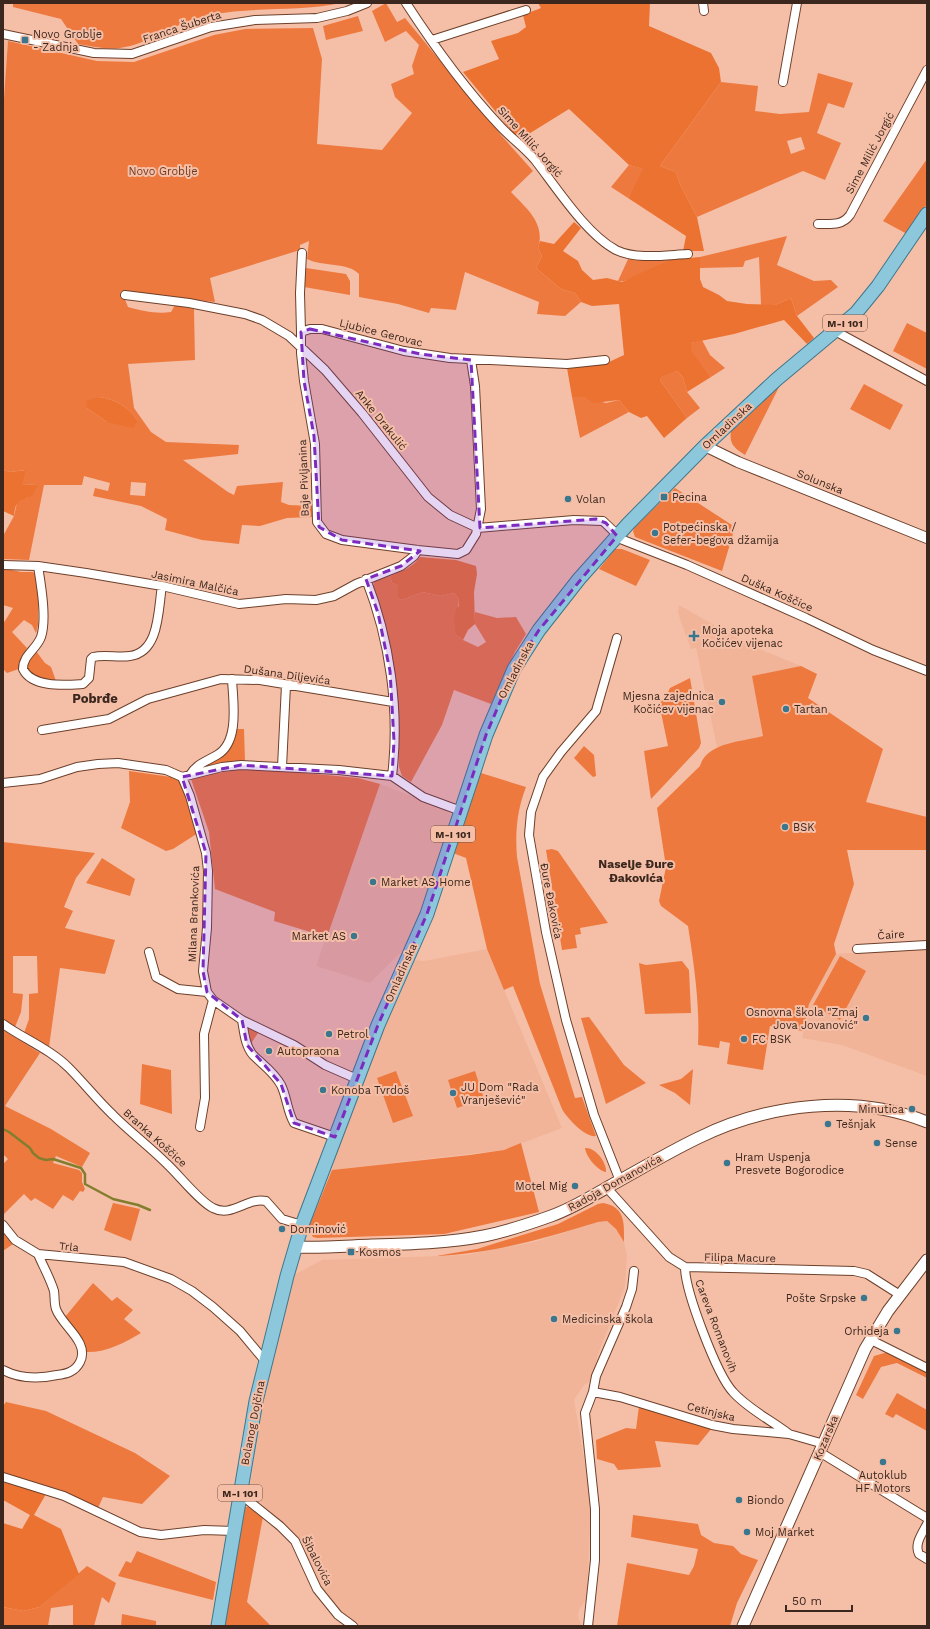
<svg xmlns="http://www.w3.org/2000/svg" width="930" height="1629" font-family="'Work Sans',sans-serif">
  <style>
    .built { fill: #f1b499 }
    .green { fill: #ed793f; fill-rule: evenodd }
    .forest { fill: #ec7232 }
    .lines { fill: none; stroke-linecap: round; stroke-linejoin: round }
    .stream { stroke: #837e2e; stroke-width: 2.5 }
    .minor-casing { stroke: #6d402b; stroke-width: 10 }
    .tertiary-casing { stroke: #6d402b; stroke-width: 12 }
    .secondary-casing { stroke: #6d402b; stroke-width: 13 }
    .primary-casing { stroke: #3f778b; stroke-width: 15 }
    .minor { stroke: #fff; stroke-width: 8 }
    .tertiary { stroke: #fff; stroke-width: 10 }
    .secondary { stroke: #fff; stroke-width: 11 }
    .primary { stroke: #8cc7dc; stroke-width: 13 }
    .marked { fill: #7b2cbf; fill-opacity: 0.2; stroke: #7b2cbf; stroke-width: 3; stroke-dasharray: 8 5; stroke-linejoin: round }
    .poi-dot { fill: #3a778e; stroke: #f5bfa7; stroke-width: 1.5 }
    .labels { text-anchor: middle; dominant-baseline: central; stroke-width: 4; stroke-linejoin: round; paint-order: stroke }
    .shield { fill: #f5bfa7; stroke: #745547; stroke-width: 1 }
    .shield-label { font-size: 10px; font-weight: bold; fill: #3c271e }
    .street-label { font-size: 11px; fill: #3c271e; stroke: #f5bfa7 }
    .poi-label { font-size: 11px; fill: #3c271e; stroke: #f5bfa7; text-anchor: start }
    .park-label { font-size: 11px; fill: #6c3a22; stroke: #f5bfa7 }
    .neighbourhood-label { font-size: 12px; font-weight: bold; fill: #3c271e; stroke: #f5bfa7 }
    .quarter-label { font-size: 13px; font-weight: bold; fill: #3c271e; stroke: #f5bfa7 }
  </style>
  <rect width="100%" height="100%" fill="#f5bfa7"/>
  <!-- built -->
  <path class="built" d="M3 40 8 41 3 113Z
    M679 605 747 644 801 666 752 676 764 737 717 747 696 648 691 649 680 619 678 612Z
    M380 784 444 808 453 817 407 954 401 952 370 983 316 966Z
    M927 948V1076L842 1045 802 1038 809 1004 836 954Z
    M487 949 562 1128 504 1150 332 1170 338 1148 371 1058 415 960 424 961Z
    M607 1221 616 1229 624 1242 627 1256 625 1287 599 1351 591 1381 584 1385 574 1400 591 1499 587 1598 579 1610 578 1617 582 1626H359L340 1611 322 1588 302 1545 249 1491 269 1366 294 1275 322 1260 466 1255 534 1242 598 1222Z"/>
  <!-- green -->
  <path class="green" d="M13 3H341C294 13 243 5 198 18 171 26 148 44 120 48 106 50 92 46 78 44L61 19 13 7Z
    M386 3 397 22 405 18 501 135 533 171 511 192C526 208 546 223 538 248L542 256 536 268 561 289 575 293 581 302 565 316 537 314 539 302 465 272 456 310 431 308 429 313 398 304 359 297V274C348 262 322 267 307 259L309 241 300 245V250L210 278 215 302 127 293V291H121L120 296 124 297 128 307C143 311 156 314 171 312L175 305 194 309 195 360 128 364 134 408 151 432 166 442 239 445 238 454 183 460 228 492 234 495 237 486 283 482 281 502 289 505 312 506V517L287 518 260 526 242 525 239 544 202 540 165 530 167 519 141 506 93 496 95 488 108 491 110 483 84 476 82 485H44L29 560 3 559V536L14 516 17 503 23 498H27L37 485 21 484 25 470 10 472 3 470V113L8 41 97 61 134 62 214 35 245 29 313 28 322 59 317 144 382 150 412 113 395 97 391 84 414 74 412 66 419 45 406 31 385 42 372 11ZM99 397C115 399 129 407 138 421L107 422 87 408ZM131 482 146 483 145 496 130 495Z
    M358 16 363 31 326 40 323 26Z
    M818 73 853 83 844 108 828 103 817 133 841 143 825 180 803 171 697 217 680 184 676 172 660 166 721 82 758 86 755 111 780 114 809 112ZM801 137 805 149 791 154 787 141Z
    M927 159V204L907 234 883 221Z
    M629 165 644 169 628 198 611 187Z
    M787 236 777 265 814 281 831 280 838 287 797 316 791 298 775 305H761L759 257 745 261 743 267 700 268V257Z
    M629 257 652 260H668C657 265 628 284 618 281Z
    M306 268 346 274 350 281V295L304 287Z
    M907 323 927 333V369L893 351Z
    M702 340 710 355 725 368 711 377 690 351 691 343Z
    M677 371 683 377 687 392 700 408 687 418 660 380 662 375Z
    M864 384 903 405 890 430 850 409Z
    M779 387 745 455C734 448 729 444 731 431Z
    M572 397H584L606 403 619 400 629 412 580 438Z
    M675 488 735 527 722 571 635 537 633 531 634 528Z
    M615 549H622L650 560 636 586 599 569Z
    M3 568 21 572H33L38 577V625L36 633 32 625 24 620 12 632 27 648 21 658 19 669 7 673 3 669V624L13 608 3 605Z
    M390 576 392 583 398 586V598L402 600 423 592 440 596 454 593 459 599 456 635 463 640 478 647 486 642 475 624V612L497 618 516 617 526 634 515 652 491 704 454 690 442 725 411 782 402 776 399 767 398 714 394 677 380 605 373 587 374 581Z
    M36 651 45 663 51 667 56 681 36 677 28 671V661Z
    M801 666 817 674 808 698 883 749 866 802 927 817V850H847L854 884 834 944 836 954 809 1004 803 1031 770 1026 763 1070 727 1064 730 1043 720 1041 719 1048 698 1045C700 1005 694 965 688 926L661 906 659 901 666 867 657 808 700 766C707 742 742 742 763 736L752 676Z
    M690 678 701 743 699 748 651 799 644 751 668 746 659 703 666 697 670 688Z
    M236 729H244L245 761 225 763 197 769C218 758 232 754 236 729Z
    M584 746 594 755 596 776 593 777 574 758Z
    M252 768 358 778 380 784 327 937 274 921 275 912 215 889 209 832 191 779 195 776Z
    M129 771 178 778 182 783 198 833 173 849 166 851 121 828 130 802Z
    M481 773 526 787C517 810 515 833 517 857L540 984 575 1098 582 1097 596 1136C585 1138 567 1118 562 1109L513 986 504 990 487 949 466 858 453 853Z
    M3 842 95 853 76 878 64 907 73 911 65 928 115 940 105 974 60 968 49 1047 24 1033 29 1019V994L38 993 37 956H13V993L23 994 21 1012 15 1027 3 1019Z
    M552 849 558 851 608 923 580 928 581 934 575 935 577 948 562 950 546 850Z
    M102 858 135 879 130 896 86 883Z
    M840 956 866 971 840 1020 813 1005Z
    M682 961 689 970 691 1013 645 1014 639 963 646 965Z
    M589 1017 624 1065 646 1083 606 1104 581 1018Z
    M249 1027 260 1030 250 1045 247 1031Z
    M3 1030 40 1053 5 1106 51 1129 90 1153 82 1167 56 1156 53 1163 79 1170 82 1173V1182L85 1189 83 1192 80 1191 73 1201 63 1195 53 1209 35 1198 31 1201 24 1194 3 1215V1164L8 1159 3 1154Z
    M142 1064 171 1070 172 1114 140 1104Z
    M693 1069 690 1105 675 1093 659 1085 681 1079Z
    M396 1071 413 1116 393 1123 377 1078Z
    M475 1071 484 1099 457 1108 448 1080Z
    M521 1143 539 1212 444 1234 317 1238 313 1237 308 1229 332 1170 470 1155 504 1150Z
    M585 1148C595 1147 607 1162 606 1172 598 1171 586 1157 585 1148Z
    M113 1203 140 1209 131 1241 104 1230Z
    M603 1203C626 1207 624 1224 624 1242L616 1229 607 1221 598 1222C545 1238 492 1254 436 1256L477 1249 558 1224 598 1204Z
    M3 1231 13 1244 3 1251Z
    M93 1283 112 1301 117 1297 133 1310 124 1319 141 1333C124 1343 106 1353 85 1352L65 1317Z
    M888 1352 927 1372V1378L897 1363 881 1367 863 1399 856 1395 874 1356Z
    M897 1393 927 1410V1431L896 1414 893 1418 885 1414Z
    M6 1402 46 1411 135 1453 170 1476 142 1504 103 1497 98 1508 3 1473V1406Z
    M639 1406 712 1428 698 1445 655 1441 661 1467 618 1470 614 1464 597 1459 596 1440 626 1428 636 1429Z
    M244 1507H248L263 1517 247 1602 271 1626H225Z
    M633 1515 698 1524 701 1535 714 1543 733 1546 741 1554 758 1560 737 1603 730 1626H617L627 1563 689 1575 694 1566 698 1549 631 1537Z
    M137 1551 216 1582 213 1600 118 1576 126 1561 131 1563Z
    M87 1566 116 1583 109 1603 102 1597 94 1626H73V1605L51 1608 48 1626H3V1607L23 1611 40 1607Z
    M122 1614 156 1621V1626H121Z"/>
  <!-- forest -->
  <path class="forest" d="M538 3H650L649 26 711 53 719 68 721 82 660 166 676 172 680 184 697 217 704 251H683L686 236 628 198 643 169 629 165 569 109 519 140 463 72 499 59 491 41 518 33 526 27 523 15 541 8Z
    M574 222 581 228 563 251 578 261 582 270 593 280 607 278 622 282 668 260 700 257V279L703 287 719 295 727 301 747 304 775 305 791 298 797 316 814 338 807 344 784 320 734 334 691 343V351L711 377 687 392 683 377 677 371 662 376 660 380 687 418 664 438 647 416 641 418 629 412 619 400 594 403 584 397H572L567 368 609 362 624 355 619 304 592 306 581 302 575 293 561 289 536 268 542 256 538 248 540 241 554 244Z
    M99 397C115 399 129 407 138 421L133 428 107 422 87 408 86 401Z
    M3 470 10 472 26 470 22 484 38 485 32 496C20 500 15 501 14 516L3 511Z
    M420 557 456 560 476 566 477 574 474 592 475 624 468 630 463 640 456 635C455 625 452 613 459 606V599L454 593 440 596 423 592 402 600 398 598V586L392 583 390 576C402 571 413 567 420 557Z
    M3 1482 46 1494 34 1515 61 1529 79 1574 40 1607 23 1611 3 1607V1523L22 1529 30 1515 3 1500Z"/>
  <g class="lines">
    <!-- stream -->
    <path class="stream" d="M3 1129 9 1132 30 1148 33 1153 39 1158 46 1160 53 1159 81 1168 85 1174V1184L113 1199 138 1205 150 1210"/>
    <defs>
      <path id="minor" d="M406 3C434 46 465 89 500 126 511 138 525 148 535 160 556 187 586 234 616 250 637 260 666 255 688 254
        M703 3 704 11
        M3 34 94 53 132 54 211 27 255 20 317 18 347 11 367 3
        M432 40 526 10
        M783 82 797 3
        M818 224C831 224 842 226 850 215L927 70
        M125 295 189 303 245 314 262 320 289 336 325 370 362 413 428 497 450 515 478 528 574 520 603 521 623 540 687 565 806 618 873 650 927 671
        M835 331 927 381
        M301 332 300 293 302 253
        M471 360 475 386 481 509 476 534 466 550 458 554 418 550 342 540 326 534 317 522 315 444 304 381 301 353V332L310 329H322L404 351 450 358 567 364 605 360
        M3 565 38 566 86 573 162 586 239 604 286 599 316 600 334 596 356 584 401 566 414 556 418 550
        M38 566C41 585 47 619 41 637 36 650 23 655 23 669 32 688 65 685 83 684L89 678 91 659 93 657C105 654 118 658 130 656 160 652 158 609 162 586
        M617 638 596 711 561 752 543 777 531 812 529 835 546 932 566 1020 594 1115 620 1181
        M42 730 109 719 148 699 221 679 260 680 393 702
        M282 767 286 685
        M190 775C196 764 207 761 217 755 240 742 233 701 232 679
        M392 776 423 797 461 811
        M182 777 222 767 241 765 339 770 392 776C400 711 390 640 366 579
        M3 783 40 779 77 767 98 764 118 763 166 770 182 777 190 796 206 853 208 871 207 928 203 971 207 992 213 1000 242 1020 294 1045 325 1065 357 1079
        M857 949 927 945
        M149 952 156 977 178 989 207 992
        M242 1020C244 1031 245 1046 253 1055 263 1065 274 1072 281 1085 287 1097 287 1111 294 1123L335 1137
        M3 1024C24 1039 50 1049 69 1068 84 1083 97 1100 113 1115 130 1132 150 1147 167 1164 179 1175 200 1202 213 1208 232 1218 247 1197 266 1201L282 1219 302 1225
        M200 1127 205 1098 204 1034 213 1000
        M607 1188 669 1257 685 1267 854 1271 867 1274 900 1295
        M3 1225 15 1240 38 1254
        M685 1267C685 1291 717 1375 733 1392 748 1409 771 1420 789 1434
        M871 1340 927 1368
        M3 1370C20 1379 38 1379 57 1375 66 1374 75 1372 80 1362 90 1342 62 1326 56 1309 54 1303 55 1297 54 1291 50 1278 43 1266 38 1254L124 1262 171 1279 192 1291 213 1307 240 1331 265 1361
        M593 1392 620 1397 712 1425 733 1429 789 1434 824 1444
        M821 1453 927 1518
        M3 1477 64 1496 140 1532 161 1535 204 1530 234 1531
        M240 1494 280 1526 295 1541 317 1589 338 1615 353 1626
        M927 1524C922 1534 914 1544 919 1554L927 1559
        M588 1626 595 1560V1509L585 1413 593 1392 596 1376 626 1307 632 1289 634 1271"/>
      <path id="tertiary" d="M705 446 738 462 927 538"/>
      <path id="secondary" d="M295 1247C321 1248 346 1246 372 1245 409 1244 448 1243 484 1236 507 1231 529 1224 551 1216 571 1209 589 1198 608 1187 637 1171 667 1153 698 1138 767 1104 855 1093 927 1122
        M743 1626 865 1349 888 1311 927 1260"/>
      <path id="primary" d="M218 1626 256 1401 287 1276 302 1225 378 1025 427 914 486 735 514 669 539 630 579 579 628 524 705 446 777 379 856 313 878 286 927 214"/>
    </defs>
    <!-- minor casing -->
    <use href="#minor" class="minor-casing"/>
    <!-- tertiary casing -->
    <use href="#tertiary" class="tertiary-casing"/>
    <!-- secondary casing -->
    <use href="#secondary" class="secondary-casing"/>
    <!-- primary casing -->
    <use href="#primary" class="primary-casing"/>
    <!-- minor -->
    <use href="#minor" class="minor"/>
    <!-- tertiary -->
    <use href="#tertiary" class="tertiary"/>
    <!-- secondary -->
    <use href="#secondary" class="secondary"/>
    <!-- primary -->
    <use href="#primary" class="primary"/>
  </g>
  <!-- marked area -->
  <path class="marked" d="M310 329 420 354 471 360 480 528 596 519 606 523 617 536 539 630 514 669 486 735 427 914 378 1025 335 1137 294 1123 281 1084 247 1045 242 1020 207 992 203 971 206 853 182 777 241 765 392 776 394 741 390 671 378 613 366 579 401 566 420 551 342 540 319 527 314 436 304 381 301 332Z"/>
  <!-- markers -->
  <g class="poi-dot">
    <rect x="21" y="36" width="8" height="8" rx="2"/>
    <rect x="660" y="493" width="8" height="8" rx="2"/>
    <circle cx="568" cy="499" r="4"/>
    <circle cx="655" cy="533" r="4"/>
    <path d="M692 630h4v4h4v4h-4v4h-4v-4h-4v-4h4z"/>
    <circle cx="722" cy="702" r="4"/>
    <circle cx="786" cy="709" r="4"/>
    <circle cx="785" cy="827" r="4"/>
    <circle cx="373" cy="882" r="4"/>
    <circle cx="354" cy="936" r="4"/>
    <circle cx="866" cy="1018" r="4"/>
    <circle cx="329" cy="1034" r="4"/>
    <circle cx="744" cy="1039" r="4"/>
    <circle cx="269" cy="1051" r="4"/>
    <circle cx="323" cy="1090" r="4"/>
    <circle cx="453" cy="1093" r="4"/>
    <circle cx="912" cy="1109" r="4"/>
    <circle cx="828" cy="1124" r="4"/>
    <circle cx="877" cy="1143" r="4"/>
    <circle cx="727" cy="1163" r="4"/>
    <circle cx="575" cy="1186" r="4"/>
    <circle cx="282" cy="1229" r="4"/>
    <rect x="347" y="1248" width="8" height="8" rx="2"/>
    <circle cx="864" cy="1298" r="4"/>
    <circle cx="554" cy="1319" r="4"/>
    <circle cx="897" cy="1331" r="4"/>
    <circle cx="883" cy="1462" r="4"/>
    <circle cx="739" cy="1500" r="4"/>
    <circle cx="747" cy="1532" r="4"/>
  </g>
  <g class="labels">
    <!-- shield labels -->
    <g class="shield">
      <rect x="823" y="315" width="44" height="16" rx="3"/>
      <rect x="431" y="826" width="44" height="16" rx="3"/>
      <rect x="218" y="1485" width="44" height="16" rx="3"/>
    </g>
    <g class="shield-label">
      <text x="845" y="323">M-I 101</text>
      <text x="453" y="834">M-I 101</text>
      <text x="240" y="1493">M-I 101</text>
    </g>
    <!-- street labels -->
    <g class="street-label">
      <text transform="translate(182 27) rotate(-18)">Franca Šuberta</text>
      <text transform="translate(530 142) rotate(48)">Sime Milić Jorgić</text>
      <text transform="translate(870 153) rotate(-62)">Sime Milić Jorgić</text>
      <text transform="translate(381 333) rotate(14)">Ljubice Gerovac</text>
      <text transform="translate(381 420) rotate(51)">Anke Drakulić</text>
      <text transform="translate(727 426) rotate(-43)">Omladinska</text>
      <text transform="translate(304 478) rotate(-92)">Baje Pivljanina</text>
      <text transform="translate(820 482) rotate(22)">Solunska</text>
      <text transform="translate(195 583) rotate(12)">Jasimira Malčića</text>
      <text transform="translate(777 593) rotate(24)">Duška Koščice</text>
      <text transform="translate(516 670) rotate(-62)">Omladinska</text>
      <text transform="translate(287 675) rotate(8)">Dušana Diljevića</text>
      <text transform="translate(551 901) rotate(79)">Đure Đakovića</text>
      <text transform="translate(194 914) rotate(-88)">Milana Brankovića</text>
      <text transform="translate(891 935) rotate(-4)">Čaire</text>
      <text transform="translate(401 973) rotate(-66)">Omladinska</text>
      <text transform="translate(155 1138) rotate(42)">Branka Koščice</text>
      <text transform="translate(615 1183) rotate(-29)">Radoja Domanovića</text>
      <text transform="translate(69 1247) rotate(6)">Trla</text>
      <text transform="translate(740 1258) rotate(1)">Filipa Macure</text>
      <text transform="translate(716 1326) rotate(69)">Careva Romanovih</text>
      <text transform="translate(711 1412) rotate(14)">Cetinjska</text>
      <text transform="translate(253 1423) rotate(-79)">Bolanog Dojčina</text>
      <text transform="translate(826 1438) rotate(-67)">Kozarska</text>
      <text transform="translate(317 1561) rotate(63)">Šibalovića</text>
    </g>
    <!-- poi labels -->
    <g class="poi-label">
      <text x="33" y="34">Novo Groblje<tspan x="33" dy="13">- Zadnja</tspan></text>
      <text x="672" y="497">Pecina</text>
      <text x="576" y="499">Volan</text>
      <text x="663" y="527">Potpećinska /<tspan x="663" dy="13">Sefer-begova džamija</tspan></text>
      <text x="702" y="630">Moja apoteka<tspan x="702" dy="13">Kočićev vijenac</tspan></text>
      <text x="714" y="696" text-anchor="end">Mjesna zajednica<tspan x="714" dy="13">Kočićev vijenac</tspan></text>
      <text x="794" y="709">Tartan</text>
      <text x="793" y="827">BSK</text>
      <text x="381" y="882">Market AS Home</text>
      <text x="346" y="936" text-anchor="end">Market AS</text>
      <text x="858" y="1012" text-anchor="end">Osnovna škola "Zmaj<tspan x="858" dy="13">Jova Jovanović"</tspan></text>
      <text x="337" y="1034">Petrol</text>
      <text x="752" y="1039">FC BSK</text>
      <text x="277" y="1051">Autopraona</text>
      <text x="461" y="1087">JU Dom "Rada<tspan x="461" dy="13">Vranješević"</tspan></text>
      <text x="331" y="1090">Konoba Tvrdoš</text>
      <text x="904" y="1109" text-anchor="end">Minutica</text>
      <text x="836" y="1124">Tešnjak</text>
      <text x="885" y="1143">Sense</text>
      <text x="735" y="1157">Hram Uspenja<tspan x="735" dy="13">Presvete Bogorodice</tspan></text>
      <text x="567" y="1186" text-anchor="end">Motel Mig</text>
      <text x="290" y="1229">Dominović</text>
      <text x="359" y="1252">Kosmos</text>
      <text x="856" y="1298" text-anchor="end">Pošte Srpske</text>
      <text x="562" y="1319">Medicinska škola</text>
      <text x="889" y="1331" text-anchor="end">Orhideja</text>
      <text x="883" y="1475" text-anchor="middle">Autoklub<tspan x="883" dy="13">HF Motors</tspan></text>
      <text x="747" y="1500">Biondo</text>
      <text x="755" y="1532">Moj Market</text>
    </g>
    <!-- park labels -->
    <g class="park-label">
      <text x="163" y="171">Novo Groblje</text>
    </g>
    <!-- neighbourhood labels -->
    <g class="neighbourhood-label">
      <text x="636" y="864">Naselje Đure<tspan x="636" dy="14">Đakovića</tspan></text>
    </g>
    <!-- quarter labels -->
    <g class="quarter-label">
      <text x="95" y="698">Pobrđe</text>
    </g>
  </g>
  <!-- border -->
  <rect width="930" height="1629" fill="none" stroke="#3c271e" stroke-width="8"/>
  <!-- scale -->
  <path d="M786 1605v6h66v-6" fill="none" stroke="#3c271e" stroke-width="2"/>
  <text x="792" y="1605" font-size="12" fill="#3c271e" stroke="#f5bfa7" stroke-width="3" paint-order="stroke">50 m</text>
</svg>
